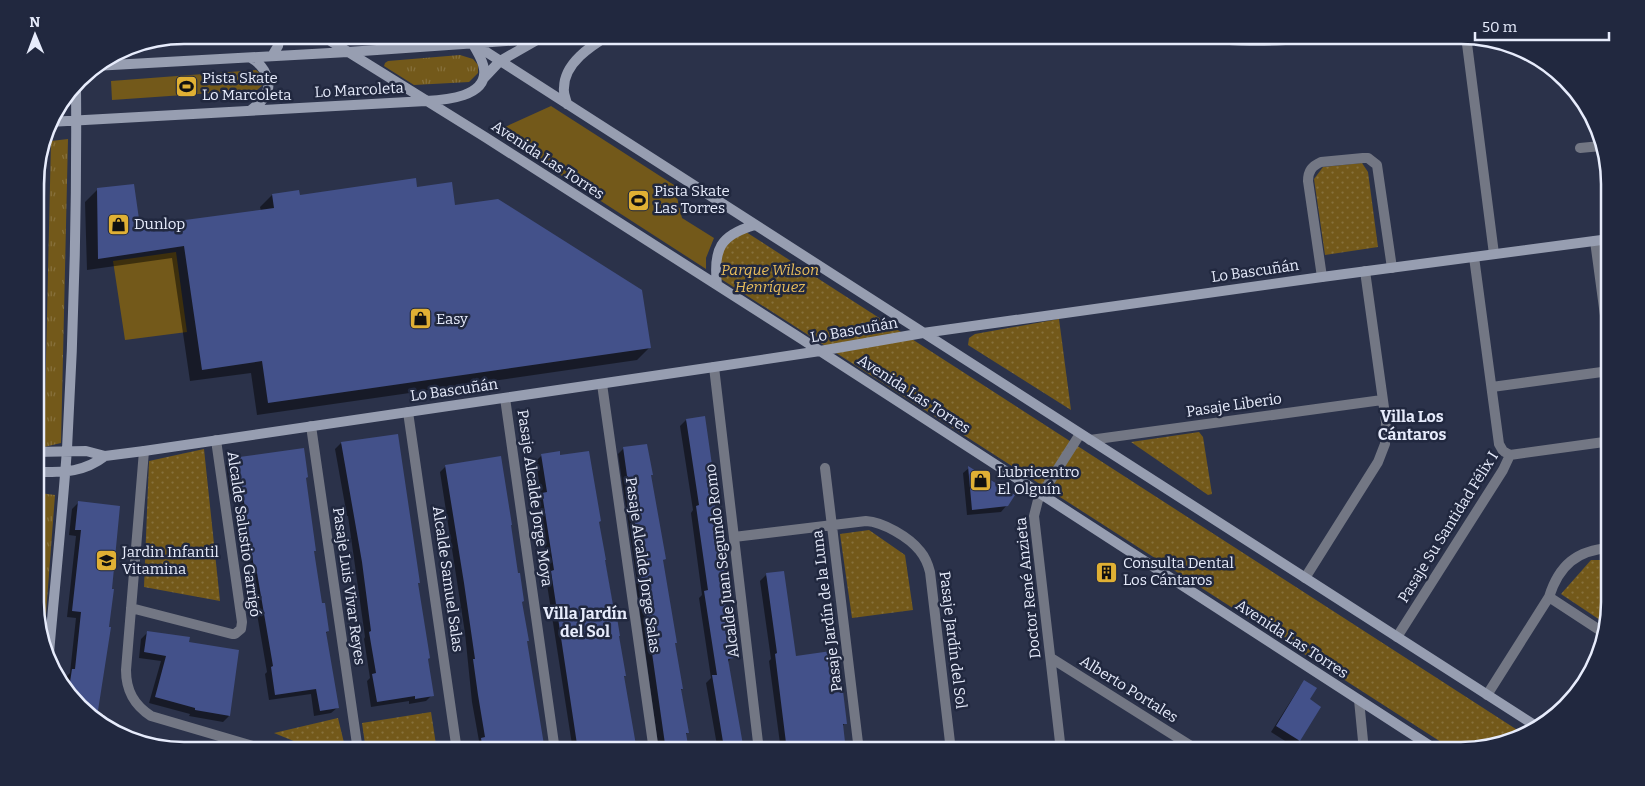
<svg xmlns="http://www.w3.org/2000/svg" width="1645" height="786" font-family="Bitter,serif">
  <style>
    .grass { fill: url(#grass-tufts) }
    .park { fill: url(#park-dots) }
    .pitch { fill: #73591a }
    .shadow { fill: #0007 }
    .building { fill: #43518a }
    .lines { fill: none; stroke-linecap: round; stroke-linejoin: round }
    .street { stroke: #737784; stroke-width: 10 }
    .secondary { stroke: #979eb1; stroke-width: 10 }
    .labels { text-anchor: middle; dominant-baseline: central; stroke-width: 5; stroke-linejoin: round; paint-order: stroke }
    .poi-label { font-size: 15px; fill: #e7ecfc; stroke: #21283f; text-anchor: start }
    .street-label { font-size: 15px; fill: #e7ecfc; stroke: #21283f }
    .park-label { font-size: 15px; font-style: italic; fill: #e8bd5c; stroke: #21283f }
    .neighbourhood-label { font-size: 16px; font-weight: bold; fill: #e7ecfc; stroke: #21283f }
    .rim { fill: none; stroke: #e7ecfc; stroke-width: 2.5 }
  </style>
  <defs>
    <pattern id="grass-tufts" width="24" height="20" patternUnits="userSpaceOnUse" patternTransform="scale(1.25)"><rect width="24" height="20" fill="#73591a"/><path d="M3 7l-1-3M5 7V3M7 7l1-3M15 17l-1-3M17 17v-4M19 17l1-3" fill="none" stroke="#87713c"/></pattern>
    <pattern id="park-dots" width="8" height="8" patternUnits="userSpaceOnUse" patternTransform="scale(1.25)"><rect width="8" height="8" fill="#73591a"/><path d="M2 2h.1M6 6h.1" fill="none" stroke="#87713c" stroke-width="1.8" stroke-linecap="round"/></pattern>
  </defs>
  <rect width="100%" height="100%" fill="#2b324a"/>
  <!-- grass -->
  <path class="grass" d="M460 55 473 59 478 65V73L469 82 414 85 384 66 385 63 388 61Z
    M68 139 61 443 44 447 51 141Z
    M40 493 55 495 44 640 36 622V541Z"/>
  <!-- park -->
  <path class="park" d="M1362 163 1368 172 1378 247 1325 255 1314 179 1323 167Z
    M746 232 1522 733 1471 751H1455L721 279 719 263 725 243Z
    M1059 319 1071 410 968 345 969 338 975 334Z
    M1199 432 1203 437 1212 494 1208 495 1131 442Z
    M204 449 220 601 144 587 149 461Z
    M869 530 905 555 913 610 852 618 840 534Z
    M1591 560H1610V603L1606 624 1561 594Z
    M431 712 437 751H366L362 723Z
    M338 718 346 751H318L274 733Z"/>
  <!-- pitch -->
  <path class="pitch" d="M256 70 261 74 263 85 257 90 112 100 111 81Z
    M551 106 674 185 682 218 714 238 706 258V269L494 132Z
    M176 252 187 332 125 340 113 261Z"/>
  <!-- shadow -->
  <path class="shadow" d="M190 35H241L234 41 193 43Z
    M416 188 454 206 649 348 637 360 257 415 251 373 190 381 172 258 87 270 85 202 97 190 139 228 261 211 260 207 272 195 299 196Z
    M686 420 713 485 711 487 723 575 720 579 732 657 728 662 743 751H718L706 683 711 678 699 598 702 595 691 513 693 510 680 426Z
    M341 443 419 582 417 585 429 658 427 660 432 695 426 701 409 704V701L371 707 367 681 370 678 364 639 365 637 348 516H347L335 449Z
    M624 448 650 476 664 559 662 562 676 642 674 644 682 689 680 691 688 732 685 735 687 751H659L636 584 637 582 618 454Z
    M542 455 559 456 598 523 625 676 623 677 636 751H573L546 578 549 575 537 500 541 496 536 461Z
    M232 460 305 479 313 552 321 605 328 631 325 634 337 708 331 713 314 716 311 694 269 700 265 674 267 672 250 573H249L237 493 230 494 226 465Z
    M446 466 509 526 526 642 543 751H476L475 745 479 741 472 702 465 633 440 472Z
    M969 468 1007 505 1001 512 967 515 963 473Z
    M78 503 119 507 96 714H104L103 722 66 693 64 690 67 676 70 673 76 618 67 617 76 536 69 535 72 509Z
    M766 575 795 657 845 723 842 727 845 751H781L769 661 771 659 760 581Z
    M147 633 188 643 229 716 223 722 189 716 190 714 149 703 161 661 139 658 141 639Z
    M1305 682 1308 700 1299 740 1293 746 1271 732 1299 688Z"/>
  <!-- building -->
  <path class="building" d="M416 178 417 187 452 182 455 205 498 199 642 290 651 348 268 403 262 361 202 370 184 246 98 259 97 188 134 184 140 226 274 208 272 194 299 190 300 195Z
    M705 416 715 486H712L719 531H718L725 576H721L734 658 728 659 743 745 724 748 712 675H717L704 591 708 590 696 506 699 505 686 419Z
    M398 434 420 583H418L430 658 428 659 434 696 415 699V696L377 702 372 674 376 673 369 632 371 631 362 562 341 442Z
    M647 444 653 475H651L666 559 663 560 677 643H675L683 689H681L689 733H686L689 751H666L641 576H643L629 490 623 447Z
    M304 448 308 477 306 478 316 551H314L322 603H325L329 631 326 632 339 708 320 711 316 689 275 695 271 667 273 666 256 567 254 568 242 488 236 489 232 458Z
    M560 451V455L589 451 601 521 599 522 606 560H605L613 605H615L620 636H619L626 676H624L637 751H578L551 571 554 570 542 493 547 492 541 454Z
    M501 456 512 525H511L518 573H520L524 601 522 602 529 641H527L545 751H483L481 738 485 737 478 695 473 659H475L464 583 445 465Z
    M968 466 1015 495 1008 506 972 510Z
    M78 501 120 506 112 589H114L109 627H111L97 717 68 695 72 669H75L81 612 72 611 81 530H75Z
    M784 571 796 656 838 650 847 724H843L846 751H787L775 654 777 653 766 573Z
    M147 631 190 637 189 642 239 650 230 716 195 710V708L155 697 166 656 144 652Z
    M1304 680 1317 688 1310 699 1321 707 1300 741 1276 726Z"/>
  <g class="lines">
    <!-- street -->
    <path class="street" d="M1466 36 1494 254
      M1580 148 1601 146
      M1595 241 1609 345
      M1474 257 1499 444 1503 451 1510 455
      M1322 277 1308 181C1308 171 1312 166 1321 162L1363 158H1368L1377 165 1392 268
      M714 367 759 751
      M602 384 654 751
      M1492 387 1609 371
      M505 398 555 751
      M408 412 457 751
      M311 426 358 751
      M1090 440 1382 400
      M144 451 126 670C126 691 134 705 151 716L270 751
      M1510 455 1604 442 1610 440
      M825 468 859 751
      M734 537 866 521C883 522 909 537 920 551 925 557 928 564 930 572L951 751
      M1305 578 1378 462 1385 444 1386 422 1365 271
      M1549 597 1604 633
      M131 608 232 634H235L241 629 242 622 216 440
      M1397 637 1503 470 1510 455
      M1051 658 1199 751
      M1487 695 1549 597C1559 565 1577 550 1610 548
      M1359 700 1364 751
      M1061 751 1034 516 1038 500 1080 434"/>
    <!-- secondary -->
    <path class="secondary" d="M321 35 485 137 800 338 1438 751
      M460 35 1539 728
      M1176 35C1203 38 1230 41 1257 41 1286 41 1316 38 1345 35
      M272 56 278 46 280 35
      M251 58C265 66 275 84 263 99 260 103 255 107 251 110
      M94 66 348 52 594 35
      M483 79 500 61 537 40
      M567 104C566 99 563 93 564 88 564 63 591 46 609 35
      M49 122 426 101C445 100 488 97 484 69 483 60 477 52 473 44
      M717 285C713 249 720 235 755 225
      M36 383 41 151
      M36 452 86 451 105 456 144 451 714 367 820 351 923 333 1322 277 1609 239
      M36 472C63 472 83 473 105 456
      M49 653C55 585 62 517 67 449 74 328 77 206 76 85"/>
  </g>
  <!-- icons -->
  <defs>
    <symbol id="stadium-square" viewBox="-11 -11 22 22"><rect x="-9" y="-9" width="18" height="18" rx="4" fill="#e0b034" stroke="#21283f"/><path d="M0-5a6.5 5 0 1 0 0 10a6.5 5 0 1 0 0-10ZM-3.5-1.8h7v3.6h-7Z" fill="#111"/></symbol>
    <symbol id="shop-square" viewBox="-11 -11 22 22"><rect x="-9" y="-9" width="18" height="18" rx="4" fill="#e0b034" stroke="#21283f"/><path d="M-5-2.5h2.3a2.7 3.5 0 0 1 5.4 0H5L5.5 6h-11ZM-1.5-2.5h3a1.5 2.3 0 0 0-3 0Z" fill="#111"/></symbol>
    <symbol id="school-square" viewBox="-11 -11 22 22"><rect x="-9" y="-9" width="18" height="18" rx="4" fill="#e0b034" stroke="#21283f"/><path d="M0-5L7-2L0 1L-7-2ZM-4 1L0 2.5L4 1V4Q0 6-4 4Z" fill="#111"/></symbol>
    <symbol id="building-square" viewBox="-11 -11 22 22"><rect x="-9" y="-9" width="18" height="18" rx="4" fill="#e0b034" stroke="#21283f"/><path d="M-4-6H4V6H1V3H-1V6H-4ZM-2.5-4.3h1.7v1.8h-1.7ZM.8-4.3h1.7v1.8H.8ZM-2.5-1h1.7V.8h-1.7ZM.8-1h1.7V.8H.8Z" fill="#111"/></symbol>
  </defs>
  <g fill-rule="evenodd">
    <use href="#stadium-square" x="174" y="74" width="25" height="25"/>
    <use href="#stadium-square" x="626" y="188" width="25" height="25"/>
    <use href="#shop-square" x="106" y="212" width="25" height="25"/>
    <use href="#shop-square" x="408" y="306" width="25" height="25"/>
    <use href="#shop-square" x="968" y="468" width="25" height="25"/>
    <use href="#school-square" x="94" y="548" width="25" height="25"/>
    <use href="#building-square" x="1094" y="560" width="25" height="25"/>
  </g>
  <g class="labels">
    <!-- poi labels -->
    <g class="poi-label">
      <text x="202" y="78">Pista Skate<tspan x="202" dy="17">Lo Marcoleta</tspan></text>
      <text x="654" y="191">Pista Skate<tspan x="654" dy="17">Las Torres</tspan></text>
      <text x="134" y="224">Dunlop</text>
      <text x="436" y="319">Easy</text>
      <text x="997" y="472">Lubricentro<tspan x="997" dy="17">El Olguín</tspan></text>
      <text x="122" y="552">Jardin Infantil<tspan x="122" dy="17">Vitamina</tspan></text>
      <text x="1123" y="563">Consulta Dental<tspan x="1123" dy="17">Los Cántaros</tspan></text>
    </g>
    <!-- street labels -->
    <g class="street-label">
      <text transform="translate(359 90) rotate(-3)">Lo Marcoleta</text>
      <text transform="translate(548 160) rotate(33)">Avenida Las Torres</text>
      <text transform="translate(1255 271) rotate(-8)">Lo Bascuñán</text>
      <text transform="translate(854 330) rotate(-10)">Lo Bascuñán</text>
      <text transform="translate(454 390) rotate(-8)">Lo Bascuñán</text>
      <text transform="translate(914 394) rotate(33)">Avenida Las Torres</text>
      <text transform="translate(1234 405) rotate(-8)">Pasaje Liberio</text>
      <text transform="translate(535 498) rotate(82)">Pasaje Alcalde Jorge Moya</text>
      <text transform="translate(1448 527) rotate(-58)">Pasaje Su Santidad Félix I</text>
      <text transform="translate(244 534) rotate(82)">Alcalde Salustio Garrigó</text>
      <text transform="translate(722 561) rotate(-97)">Alcalde Juan Segundo Romo</text>
      <text transform="translate(643 565) rotate(82)">Pasaje Alcalde Jorge Salas</text>
      <text transform="translate(448 579) rotate(82)">Alcalde Samuel Salas</text>
      <text transform="translate(349 586) rotate(82)">Pasaje Luis Vivar Reyes</text>
      <text transform="translate(1028 588) rotate(-96)">Doctor René Anzieta</text>
      <text transform="translate(827 611) rotate(-97)">Pasaje Jardín de la Luna</text>
      <text transform="translate(1292 639) rotate(33)">Avenida Las Torres</text>
      <text transform="translate(953 640) rotate(83)">Pasaje Jardín del Sol</text>
      <text transform="translate(1129 689) rotate(32)">Alberto Portales</text>
    </g>
    <!-- park labels -->
    <g class="park-label">
      <text x="770" y="270">Parque Wilson<tspan x="770" dy="17">Henríquez</tspan></text>
    </g>
    <!-- neighbourhood labels -->
    <g class="neighbourhood-label">
      <text x="1412" y="416">Villa Los<tspan x="1412" dy="18">Cántaros</tspan></text>
      <text x="585" y="613">Villa Jardín<tspan x="585" dy="18">del Sol</tspan></text>
    </g>
  </g>
  <!-- crop -->
  <path d="M0 0H1645V786H0ZM184 44H1461A140 140 0 0 1 1601 184V602A140 140 0 0 1 1461 742H184A140 140 0 0 1 44 602V184A140 140 0 0 1 184 44Z" fill="#21283f" fill-rule="evenodd"/>
  <path class="rim" d="M184 44H1461A140 140 0 0 1 1601 184V602A140 140 0 0 1 1461 742H184A140 140 0 0 1 44 602V184A140 140 0 0 1 184 44Z"/>
  <!-- north arrow -->
  <g transform="translate(35 35) rotate(359)" stroke="#21283f" stroke-width="4" paint-order="stroke">
  <path d="M0-4L9 19L0 12L-9 19Z" fill="#e7ecfc"/>
  <text y="-8" font-size="14" font-weight="bold" text-anchor="middle" fill="#e7ecfc">N</text>
  </g>
  <!-- scale -->
  <path d="M1475 32v8h134v-8" fill="none" stroke="#e7ecfc" stroke-width="2.5"/>
  <text x="1482" y="32" font-size="15" fill="#e7ecfc" stroke="#21283f" stroke-width="4" paint-order="stroke">50 m</text>
</svg>
